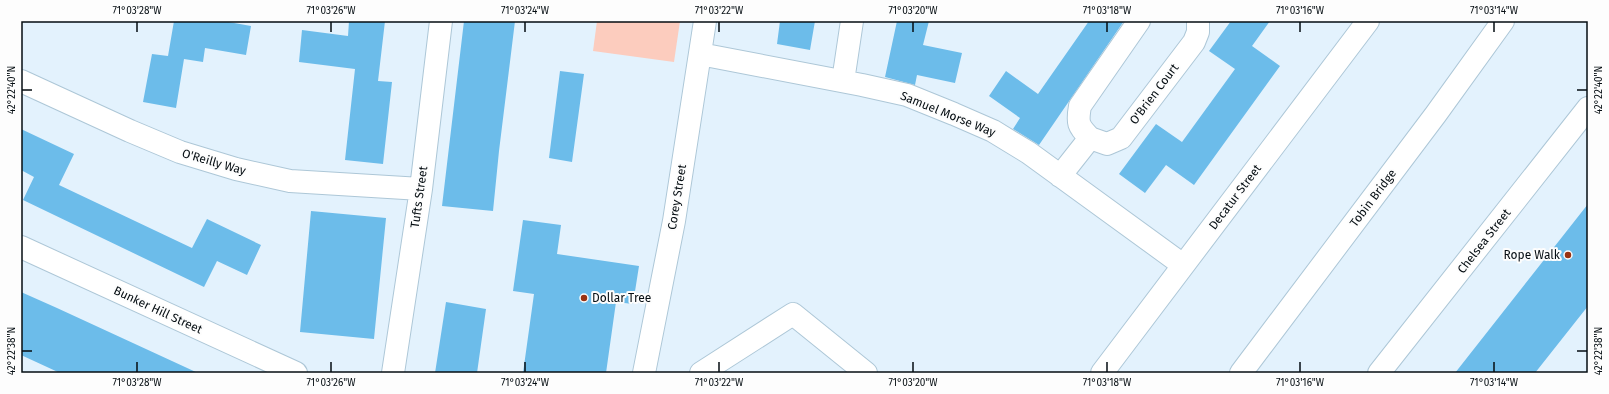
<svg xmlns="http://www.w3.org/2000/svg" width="1609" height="394" font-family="'Fira Sans',sans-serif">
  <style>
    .garden { fill: #fcccbe }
    .building { fill: #6cbcea }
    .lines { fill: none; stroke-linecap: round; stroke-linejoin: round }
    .street-casing { stroke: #adc7d7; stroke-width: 24 }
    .secondary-casing { stroke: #adc7d7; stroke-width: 24 }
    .highway-casing { stroke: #adc7d7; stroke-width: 24 }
    .street { stroke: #fff; stroke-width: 22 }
    .secondary { stroke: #fff; stroke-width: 22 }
    .highway { stroke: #fff; stroke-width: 22 }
    .ticks { fill: none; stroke: #050d12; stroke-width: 1.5 }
    .poi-dot { fill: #993212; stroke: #fdfdfd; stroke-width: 1.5 }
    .labels { text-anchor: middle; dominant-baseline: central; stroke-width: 4; stroke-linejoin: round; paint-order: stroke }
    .street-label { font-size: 12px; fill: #050d12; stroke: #fdfdfd }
    .poi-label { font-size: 12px; fill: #050d12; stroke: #fdfdfd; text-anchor: end }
    .neatline { fill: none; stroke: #050d12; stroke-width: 1.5 }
    .ticks-label { font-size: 10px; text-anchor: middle; fill: #050d12 }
  </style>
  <rect width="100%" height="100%" fill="#e3f2fd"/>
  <!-- garden -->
  <path class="garden" d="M597 21H680L674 62 593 51Z"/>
  <!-- building -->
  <path class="building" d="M174 21H223L251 26 246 55 205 48 203 62 184 59 176 108 143 102 152 54 168 56Z
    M349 21H385L378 81 392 82 383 164 345 160 355 69 299 62 302 30 348 36Z
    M464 21H515L499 151 493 211 442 206Z
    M780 21H815L810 50 777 44Z
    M897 21H929L923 45 962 53 955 83 917 75 915 85 885 77Z
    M1089 21H1124L1039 145 1013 129 1020 118 989 96 1006 71 1038 94Z
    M1231 21H1270L1252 46 1280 66 1194 185 1166 165 1145 193 1119 174 1156 124 1182 142 1235 69 1209 51Z
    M560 71 584 74 572 162 549 158Z
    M21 129 74 154 59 185 192 248 207 219 261 245 247 275 217 261 204 287 23 200 34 177 21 170Z
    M1588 204V306L1535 373H1455Z
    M311 211 386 218 374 339 300 332Z
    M523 220 561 225 557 254 639 266 633 304 616 302 606 373H523L534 294 513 291Z
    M21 292 57 308 198 373H60L21 355Z
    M446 302 486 309 477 373H435Z"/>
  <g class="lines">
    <defs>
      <path id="street" d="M700 54 862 85 907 95 954 114 993 131 1029 153 1183 265
        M21 81 130 131 180 152 236 169 290 181 421 189
        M843 81 852 21
        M1090 138C1078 126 1077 123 1080 106L1139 21
        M1060 176 1090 138 1107 144 1121 138 1194 42 1198 32V21
        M393 373 421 189 441 21
        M644 373 674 221 705 21
        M701 373 793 314 866 373
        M1102 373 1368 21"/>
      <path id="secondary" d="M21 247 296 373
        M1379 373 1588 108"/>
      <path id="highway" d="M1241 373 1436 114 1503 21"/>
    </defs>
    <!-- street casing -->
    <use href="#street" class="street-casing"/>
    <!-- secondary casing -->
    <use href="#secondary" class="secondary-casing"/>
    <!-- highway casing -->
    <use href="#highway" class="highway-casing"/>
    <!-- street -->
    <use href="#street" class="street"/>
    <!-- secondary -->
    <use href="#secondary" class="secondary"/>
    <!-- highway -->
    <use href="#highway" class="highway"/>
  </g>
  <!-- ticks -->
  <path class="ticks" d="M137 22V32M331 22V32M525 22V32M719 22V32M913 22V32M1107 22V32M1300 22V32M1494 22V32M22 90H32M1577 90H1587M22 351H32M1577 351H1587M137 362V372M331 362V372M525 362V372M719 362V372M913 362V372M1107 362V372M1300 362V372M1494 362V372"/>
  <!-- markers -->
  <g class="poi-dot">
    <circle cx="1568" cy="255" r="4"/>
    <circle cx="584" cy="298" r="4"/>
  </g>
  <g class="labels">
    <!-- street labels -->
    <g class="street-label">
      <text transform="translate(1154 94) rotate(-53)">O'Brien Court</text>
      <text transform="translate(948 114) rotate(22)">Samuel Morse Way</text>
      <text transform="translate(214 162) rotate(16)">O'Reilly Way</text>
      <text transform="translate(419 197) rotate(-82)">Tufts Street</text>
      <text transform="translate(677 197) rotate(-81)">Corey Street</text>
      <text transform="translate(1235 197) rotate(-53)">Decatur Street</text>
      <text transform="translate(1373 198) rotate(-53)">Tobin Bridge</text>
      <text transform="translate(1484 241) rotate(-52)">Chelsea Street</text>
      <text transform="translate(158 310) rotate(25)">Bunker Hill Street</text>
    </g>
    <!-- poi labels -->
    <g class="poi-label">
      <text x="1560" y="255">Rope Walk</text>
      <text x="592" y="298" text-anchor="start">Dollar Tree</text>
    </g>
  </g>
  <!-- border -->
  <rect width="1609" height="394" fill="none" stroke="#fdfdfd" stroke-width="44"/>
  <rect x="22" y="22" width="1565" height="350" class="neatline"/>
  <g class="ticks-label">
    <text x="137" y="14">71°03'28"W</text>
    <text x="331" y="14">71°03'26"W</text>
    <text x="525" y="14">71°03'24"W</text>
    <text x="719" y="14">71°03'22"W</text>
    <text x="913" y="14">71°03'20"W</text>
    <text x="1107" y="14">71°03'18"W</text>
    <text x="1300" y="14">71°03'16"W</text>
    <text x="1494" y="14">71°03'14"W</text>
    <text transform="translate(11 90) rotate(-90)" y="4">42°22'40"N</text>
    <text transform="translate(1598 90) rotate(-90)" y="4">42°22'40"N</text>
    <text transform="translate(11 351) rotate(-90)" y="4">42°22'38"N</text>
    <text transform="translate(1598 351) rotate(-90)" y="4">42°22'38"N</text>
    <text x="137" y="386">71°03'28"W</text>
    <text x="331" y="386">71°03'26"W</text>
    <text x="525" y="386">71°03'24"W</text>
    <text x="719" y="386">71°03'22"W</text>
    <text x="913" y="386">71°03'20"W</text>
    <text x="1107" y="386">71°03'18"W</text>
    <text x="1300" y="386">71°03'16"W</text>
    <text x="1494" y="386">71°03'14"W</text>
  </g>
</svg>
